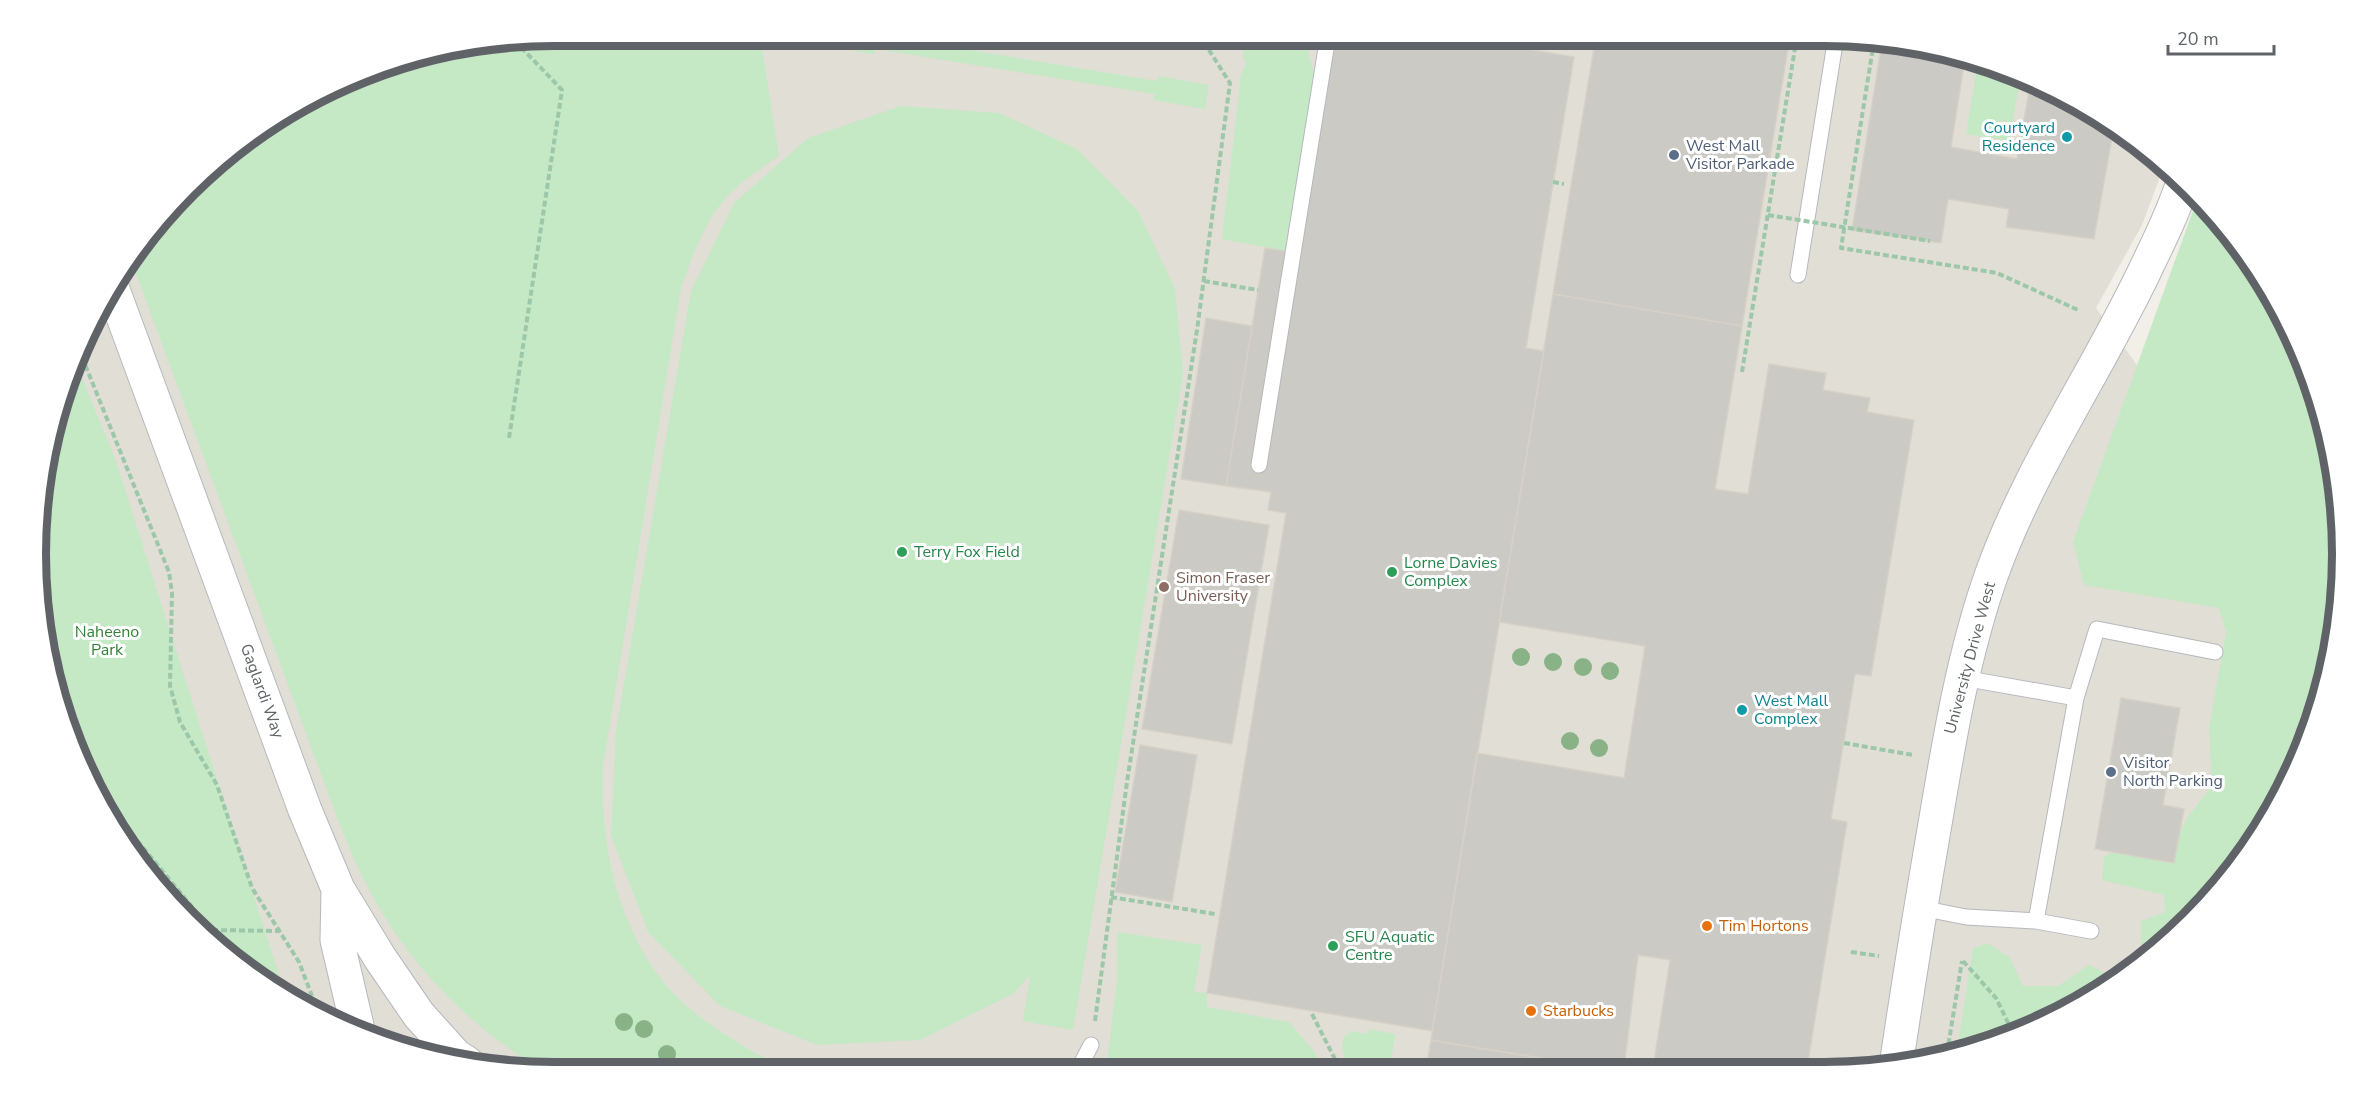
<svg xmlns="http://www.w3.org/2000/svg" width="2378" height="1108" font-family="'Nunito Sans',sans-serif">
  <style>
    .education { fill: #e1ded6 }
    .green { fill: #c5e8c5 }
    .building { fill: #cccac5; stroke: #d6d1c6; stroke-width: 1.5 }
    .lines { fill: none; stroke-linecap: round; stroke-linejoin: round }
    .service-casing { stroke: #b5b8bc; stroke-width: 17 }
    .tertiary-casing { stroke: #b5b8bc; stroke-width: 35 }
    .path { stroke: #9cc7a9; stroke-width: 4; stroke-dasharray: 6 3; stroke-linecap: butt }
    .service { stroke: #fff; stroke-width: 15 }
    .tertiary { stroke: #fff; stroke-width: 33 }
    .path-bridge { stroke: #9cc7a9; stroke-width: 4; stroke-dasharray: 6 3; stroke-linecap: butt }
    .tree { fill: #89b387 }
    .culture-dot { fill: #0f9aa8; stroke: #fff; stroke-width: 2 }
    .service-dot { fill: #5c6f8a; stroke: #fff; stroke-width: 2 }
    .leisure-dot { fill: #2e9e5b; stroke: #fff; stroke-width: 2 }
    .education-dot { fill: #8d6e63; stroke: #fff; stroke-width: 2 }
    .food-dot { fill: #e8710a; stroke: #fff; stroke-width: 2 }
    .labels { text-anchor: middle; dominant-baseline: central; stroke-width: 6; stroke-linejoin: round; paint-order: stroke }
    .culture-label { font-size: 16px; fill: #0d838f; stroke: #fff; text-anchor: end }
    .service-label { font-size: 16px; fill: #4e5e75; stroke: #fff; text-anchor: start }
    .leisure-label { font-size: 16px; fill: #27864d; stroke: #fff; text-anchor: start }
    .education-label { font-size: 16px; fill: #785e54; stroke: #fff; text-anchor: start }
    .park-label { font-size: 16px; fill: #348238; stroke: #fff }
    .street-label { font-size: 16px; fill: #5f6368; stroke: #fff }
    .food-label { font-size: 16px; fill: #c56008; stroke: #fff; text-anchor: start }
    .rim { fill: none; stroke: #5f6368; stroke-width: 8 }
  </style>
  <rect width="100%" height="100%" fill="#f1efe8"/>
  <!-- education -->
  <path class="education" d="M554 36H1824L1925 46 2022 75 2111 123 2164 166 2142 225 2096 308 2150 383 2283 786 2235 869 2140 965 2023 1032 1892 1068 554 1072 453 1062 356 1033 213 944 105 813 46 655 36 554 46 453 105 295 213 164 295 105 387 64Z"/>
  <!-- green -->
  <path class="green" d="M554 36H760L779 156C766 165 753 174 741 183 709 209 694 250 681 288L603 766C600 844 616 924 666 985 684 1007 711 1026 734 1040 755 1054 785 1071 810 1065L872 1071 549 1072C478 1037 411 966 373 897 360 873 349 848 339 823L132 263 213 164 295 105 387 64Z
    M824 36H885L1157 81 1158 76 1209 85 1205 109 1154 100V94L875 49 874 54 823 46Z
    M1069 36H1119L1155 42 1154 50Z
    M1245 36H1304L1314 73 1285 251 1222 239 1241 75 1246 64 1243 56Z
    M1978 62 2021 75 2009 141 1966 134Z
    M901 106 999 113 1077 149 1138 211 1175 289 1183 375 1073 1030 1023 1021 1030 975 1013 994 920 1040 817 1045 720 1006 648 932 611 835 616 731 691 291 734 203 808 138Z
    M2198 197 2255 266 2302 355 2332 453 2342 554 2332 655 2303 752 2235 869 2141 963V921L2165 912 2164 895 2102 880 2104 857 2137 838 2171 850 2189 815 2212 786 2209 728 2226 632 2219 608 2084 585 2073 542Z
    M78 368 116 461 279 975 288 991 213 944 105 813 46 655 36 554 46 453Z
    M1117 932 1202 945 1194 992 1207 993V1007L1289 1022 1312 1049 1325 1069 1106 1070 1117 981Z
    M1988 943 2010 958 2023 986H2058L2089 965 2116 978 2023 1032 1957 1050 1973 948Z
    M1369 1029 1395 1034 1390 1069H1347L1342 1046 1344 1037 1352 1031 1368 1034Z"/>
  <!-- building -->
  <path class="building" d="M1333 36H1450L1574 57 1526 348 1544 351 1432 1031 1207 993 1286 513 1268 510 1271 492 1226 486 1265 248 1297 253Z
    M1596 36H1790L1742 326 1553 294Z
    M1882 42 1925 46 1965 58 1951 147 2017 159 2031 80 2114 126 2094 239 2006 227 2009 209 1948 199 1941 243 1852 230Z
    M1553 294 1742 326 1715 489 1748 494 1769 364 1826 373 1823 390 1870 398 1867 412 1914 420 1871 676 1855 674 1831 819 1847 822 1807 1068H1653L1670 960 1638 955 1624 1068H1602L1431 1040 1477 753 1624 778 1645 646 1499 622Z
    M1206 318 1252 326 1226 486 1181 479Z
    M1179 510 1269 525 1232 744 1142 729Z
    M2121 698 2180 708 2163 805 2184 809 2174 863 2095 849Z
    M1140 745 1197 755 1172 902 1115 892Z
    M1431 1040 1447 1043 1602 1068 1426 1069Z"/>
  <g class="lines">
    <defs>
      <path id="service" d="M1798 275 1836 37
        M1259 465 1328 36
        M2076 698 2097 629 2215 652
        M1921 908 1966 917 2036 921 2076 698 1963 678
        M2036 921 2091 931
        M1078 1070 1091 1045"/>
      <path id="tertiary" d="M112 287 305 810 338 889 380 958 419 1015 456 1056 467 1063
        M338 889 337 940 359 1034
        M1896 1066C1908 985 1921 905 1935 824 1949 741 1963 656 1991 576 2030 466 2099 369 2148 264 2161 237 2174 211 2183 182"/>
    </defs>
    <!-- service casing -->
    <use href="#service" class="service-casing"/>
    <!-- tertiary casing -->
    <use href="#tertiary" class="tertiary-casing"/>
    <!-- path -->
    <path class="path" d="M1541 36V38
      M1874 41 1841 248 1997 273 2078 310
      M1493 43 1498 36
      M1553 182 1564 184
      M1204 281 1258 290
      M82 357 169 572 172 593 170 686 180 722 217 785 252 888 299 962 312 996
      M1742 372 1797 36
      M509 438 562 90 516 42
      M1844 743 1913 755
      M97 792 211 930 279 931
      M1111 897 1215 914
      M1851 952 1879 956
      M1963 961 1996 998 2014 1035
      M1312 1014 1340 1069
      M1095 1021 1127 782 1197 330 1230 83 1200 36
      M1947 1053 1962 961
      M1403 1060 1435 1065
      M874 1071 897 1062"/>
    <!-- service -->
    <use href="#service" class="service"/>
    <!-- tertiary -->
    <use href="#tertiary" class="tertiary"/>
    <!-- path-bridge -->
    <path class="path-bridge" d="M1768 215 1930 241"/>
  </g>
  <!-- trees -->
  <g class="tree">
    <circle cx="1521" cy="657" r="9"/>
    <circle cx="1553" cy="662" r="9"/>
    <circle cx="1583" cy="667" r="9"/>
    <circle cx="1610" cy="671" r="9"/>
    <circle cx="1570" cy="741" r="9"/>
    <circle cx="1599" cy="748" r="9"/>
    <circle cx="624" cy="1022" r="9"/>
    <circle cx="644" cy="1029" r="9"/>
    <circle cx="667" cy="1054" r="9"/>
  </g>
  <!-- markers -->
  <g class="culture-dot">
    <circle cx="2067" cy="137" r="6"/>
    <circle cx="1742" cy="710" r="6"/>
  </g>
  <g class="service-dot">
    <circle cx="1674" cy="155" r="6"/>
    <circle cx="2111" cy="772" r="6"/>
  </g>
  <g class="leisure-dot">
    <circle cx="902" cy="552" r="6"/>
    <circle cx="1392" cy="572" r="6"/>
    <circle cx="1333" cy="946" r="6"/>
  </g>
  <circle class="education-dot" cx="1164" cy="587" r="6"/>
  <g class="food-dot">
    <circle cx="1707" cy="926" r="6"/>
    <circle cx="1531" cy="1011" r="6"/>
  </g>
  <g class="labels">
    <!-- culture labels -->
    <g class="culture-label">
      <text x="2055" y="128">Courtyard<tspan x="2055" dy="18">Residence</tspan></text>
      <text x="1754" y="701" text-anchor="start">West Mall<tspan x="1754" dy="18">Complex</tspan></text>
    </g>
    <!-- service labels -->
    <g class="service-label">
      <text x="1686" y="146">West Mall<tspan x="1686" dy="18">Visitor Parkade</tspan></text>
      <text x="2123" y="763">Visitor<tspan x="2123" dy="18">North Parking</tspan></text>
    </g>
    <!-- leisure labels -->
    <g class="leisure-label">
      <text x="914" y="552">Terry Fox Field</text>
      <text x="1404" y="563">Lorne Davies<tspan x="1404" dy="18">Complex</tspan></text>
      <text x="1345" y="937">SFU Aquatic<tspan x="1345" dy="18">Centre</tspan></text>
    </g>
    <!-- education labels -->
    <g class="education-label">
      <text x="1176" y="578">Simon Fraser<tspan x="1176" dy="18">University</tspan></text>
    </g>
    <!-- park labels -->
    <g class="park-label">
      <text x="107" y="632">Naheeno<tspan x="107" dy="18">Park</tspan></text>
    </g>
    <!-- street labels -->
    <g class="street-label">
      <text transform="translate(1970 658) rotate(-75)">University Drive West</text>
      <text transform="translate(262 691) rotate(70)">Gaglardi Way</text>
    </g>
    <!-- food labels -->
    <g class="food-label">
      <text x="1719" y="926">Tim Hortons</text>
      <text x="1543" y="1011">Starbucks</text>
    </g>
  </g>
  <!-- crop -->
  <path d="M0 0H2378V1108H0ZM554 46H1824A508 508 0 0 1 2332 554V554A508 508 0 0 1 1824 1062H554A508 508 0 0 1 46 554V554A508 508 0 0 1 554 46Z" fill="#fff" fill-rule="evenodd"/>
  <path class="rim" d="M554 46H1824A508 508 0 0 1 2332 554V554A508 508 0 0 1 1824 1062H554A508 508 0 0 1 46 554V554A508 508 0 0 1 554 46Z"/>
  <!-- scale -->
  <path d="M2168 45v9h106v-9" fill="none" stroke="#5f6368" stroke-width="3"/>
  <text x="2177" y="45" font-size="18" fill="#5f6368" stroke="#ffffff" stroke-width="4.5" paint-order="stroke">20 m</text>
</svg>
